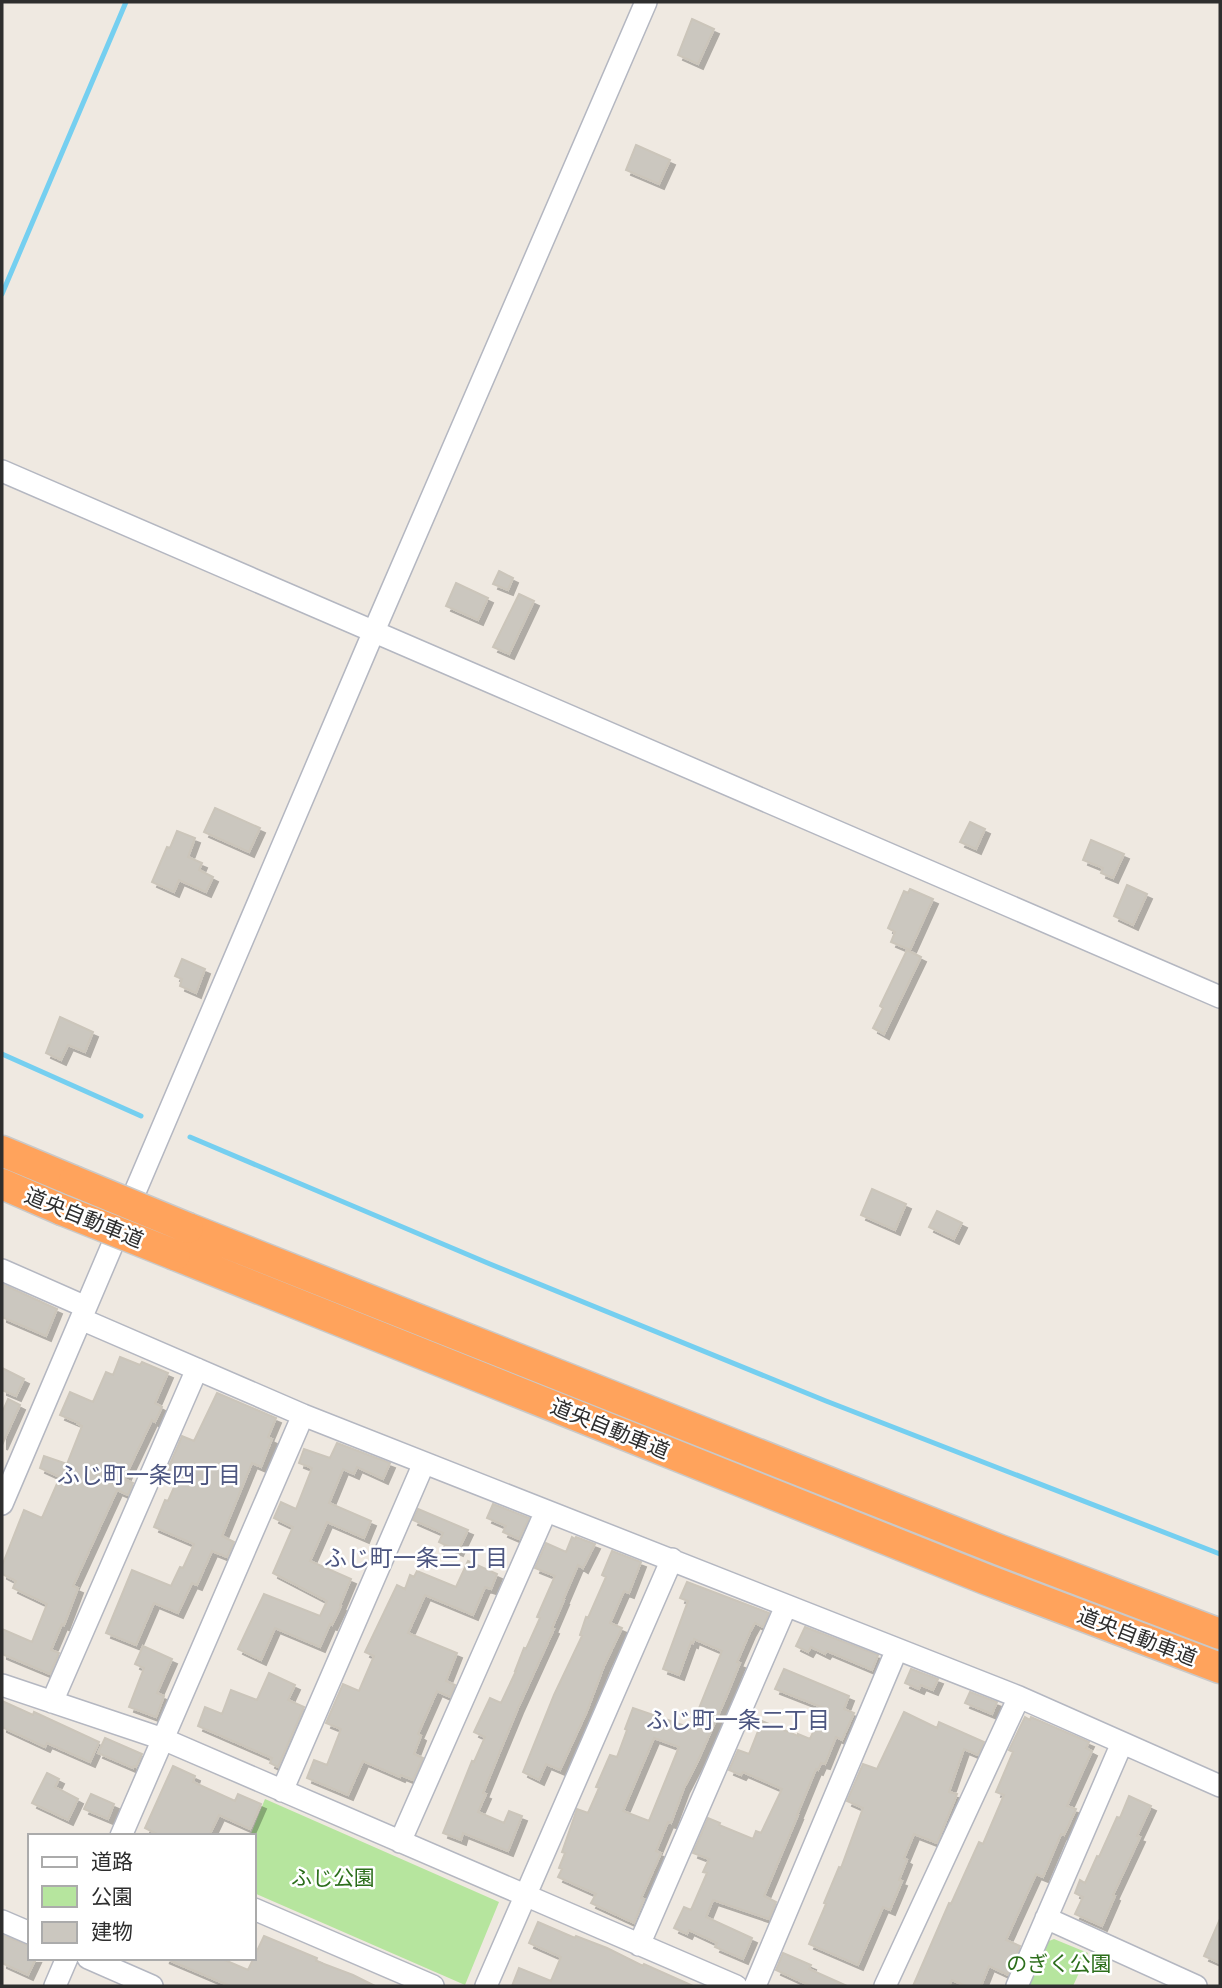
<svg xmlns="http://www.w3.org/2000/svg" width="1222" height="1988" font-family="'Source Sans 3','Noto Sans JP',sans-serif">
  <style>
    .green { fill: #b6e59e }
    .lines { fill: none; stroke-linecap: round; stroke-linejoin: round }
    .stream { stroke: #75cff0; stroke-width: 5 }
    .building { fill: #cbc7bf; stroke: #cbc5ba; stroke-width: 2; fill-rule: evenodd; filter: url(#shadow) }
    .minor-casing { stroke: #b4b7c1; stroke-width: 24 }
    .highway-casing { stroke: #c9c9c9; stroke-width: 33 }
    .minor { stroke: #fff; stroke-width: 21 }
    .highway { stroke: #ffa35c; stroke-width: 30 }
    .highway-bridge-casing { stroke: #c9c9c9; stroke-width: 33; stroke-linecap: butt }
    .highway-bridge { stroke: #ffa35c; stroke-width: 30 }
    .labels { text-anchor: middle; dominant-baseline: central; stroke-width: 5; stroke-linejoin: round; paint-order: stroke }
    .street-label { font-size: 21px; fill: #2e2e2e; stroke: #fff }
    .park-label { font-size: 21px; fill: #2c6e1b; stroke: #fff }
    .neighbourhood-label { font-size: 23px; fill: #4d5680; stroke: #fff }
  </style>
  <defs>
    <filter id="shadow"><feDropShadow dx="5" dy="5" stdDeviation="0" flood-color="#0004"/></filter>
  </defs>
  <rect width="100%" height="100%" fill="#efe9e1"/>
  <!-- green -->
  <path class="green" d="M265 1799 499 1902 465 1985 254 1893V1836H250Z
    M1054 1939 1088 1953 1073 1986H1032L1027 1984 1044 1943Z"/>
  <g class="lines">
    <!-- stream -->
    <path class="stream" d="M2 294 126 2
      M2 1054 141 1116
      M190 1137 490 1264 826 1401 1220 1554"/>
  </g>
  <!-- building -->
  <path class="building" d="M692 19 714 29 698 64 678 55Z
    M636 145 670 160 659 184 626 170Z
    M499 571 513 578 508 590 493 584Z
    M456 583 488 598 478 620 446 606Z
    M519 594 534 601 509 654 493 647Z
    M215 808 260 828 249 852 204 832Z
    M970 822 985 829 976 849 960 842Z
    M177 831 195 838 188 857 202 863 199 870 213 877 206 892 179 880 174 892 152 882 167 847 170 848Z
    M1091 840 1124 854 1113 878 1101 873 1103 868 1083 860Z
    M1127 885 1147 894 1133 925 1114 916Z
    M910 889 933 899 910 950 891 942 895 932 888 928 904 891 908 893Z
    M907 950 921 957 884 1034 873 1028 883 1008 880 1006Z
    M182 959 205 969 196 993 180 986 182 979 175 976Z
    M60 1017 93 1032 85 1052 68 1045 61 1060 46 1053Z
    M872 1189 906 1204 895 1230 861 1215Z
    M937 1211 962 1223 954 1239 929 1227Z
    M2 1284 57 1309 46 1336 2 1317Z
    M120 1357 140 1365 142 1362 168 1373 155 1403 162 1407 155 1422 152 1420 124 1479 133 1483 128 1495 117 1490 73 1586 78 1588 64 1625 62 1624 51 1650 59 1653 50 1674 2 1654V1629L32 1642 47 1604 13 1588 16 1581 2 1574V1566L24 1510 42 1518 60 1477 40 1468 44 1456 67 1464 82 1426 78 1424 79 1423 60 1415 70 1392 93 1402 106 1372 113 1375Z
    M2 1368 24 1379 16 1396 2 1390Z
    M217 1393 276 1418 268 1437 272 1439 261 1467 252 1463 222 1536 234 1542 227 1557 212 1551 197 1585 192 1583 178 1613 154 1603 136 1645 106 1633 132 1570 171 1586 180 1567 183 1568 194 1544 154 1527 165 1500 168 1501 179 1476 167 1471 182 1436 194 1441Z
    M8 1399 20 1405 2 1445V1413Z
    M337 1443 390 1463 383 1479 357 1467 354 1474 343 1469 329 1503 371 1521 364 1538 327 1522 310 1561 351 1579 340 1605 341 1606 332 1625 330 1624 320 1647 275 1628 261 1660 238 1649 264 1594 320 1616 327 1601 273 1573 293 1527 274 1518 281 1502 296 1509 312 1468 299 1463 304 1449 330 1458Z
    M493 1504 529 1518 519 1539 503 1532 506 1526 487 1518Z
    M418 1509 468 1530 458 1551 439 1542 443 1533 413 1520Z
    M572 1537 575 1539 576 1537 595 1544 583 1568 578 1565 563 1600H564L552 1628 554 1629 518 1708 483 1793 486 1794 478 1812 504 1823 509 1811 522 1816 508 1851 463 1833 461 1840 443 1833 472 1761 474 1762 485 1737 474 1732 490 1698 501 1703 516 1671H515L524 1648 526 1649 540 1618 537 1617 555 1576 535 1568 546 1543 566 1552Z
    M612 1551 641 1562 629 1593 624 1591 610 1623 622 1628 604 1666 587 1711 560 1770 546 1764 539 1780 523 1772 554 1695 582 1636 580 1635 586 1617 588 1618 606 1577 602 1575Z
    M468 1561 497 1574 491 1589 485 1587 473 1615 425 1595 408 1633 457 1653 446 1681 455 1685 450 1697 437 1691 418 1734 421 1736 414 1754 423 1758 413 1780 401 1775 400 1777 363 1761 348 1795 307 1778 314 1760 327 1765 341 1729 326 1723 343 1684 359 1691 374 1656 365 1652 397 1585 405 1589 410 1575 414 1577 417 1571 456 1587Z
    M687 1582 769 1613 763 1627 755 1623 750 1632 737 1662 740 1663 727 1695 697 1763 684 1788 671 1823 668 1822 656 1851 661 1853 641 1898 644 1899 634 1923 591 1903 596 1894 558 1877 562 1869 559 1868 565 1853 562 1852 577 1809 588 1813 599 1788 596 1787 610 1755 617 1757 627 1730 625 1729 633 1708 691 1728 722 1651 694 1639 693 1643 691 1642 679 1675 663 1669 688 1601 680 1598ZM654 1738 679 1747 649 1821 623 1811Z
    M805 1627 878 1655 872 1670 827 1651 825 1654 811 1647 808 1652 796 1646Z
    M143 1646 172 1659 157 1693 164 1696 156 1717 129 1707 144 1668 135 1664Z
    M784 1669 849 1696 844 1709 854 1713 842 1740 836 1737 825 1764 821 1763 818 1770 816 1769 797 1815H798L764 1896 776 1902 769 1919 713 1900 706 1917 752 1938 743 1959 715 1947 717 1943 689 1930 687 1934 674 1928 684 1907 691 1910 707 1873 703 1872 709 1859 693 1853 708 1818 720 1823 719 1825 753 1839 756 1831 761 1833 782 1789 743 1772 741 1775 729 1770 738 1750 749 1754 762 1721 798 1736V1734L810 1739 824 1708 775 1689Z
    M911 1669 938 1679 933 1690 921 1685 919 1689 905 1683Z
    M269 1673 295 1685 288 1700 304 1707 278 1767 270 1763 272 1758 198 1726 205 1707 222 1714 231 1690 257 1700Z
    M970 1692 997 1702 992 1714 965 1703Z
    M2 1701 33 1715 34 1712 99 1742 90 1762 47 1743 45 1747 2 1727Z
    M904 1712 937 1728 939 1722 984 1742 978 1755 964 1749 949 1792 957 1794 937 1843 914 1834 904 1858 907 1860 899 1880 902 1881 890 1910 883 1907 858 1965 809 1944 826 1904 824 1903 839 1867 841 1868 863 1808 847 1801 863 1764 877 1769Z
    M1025 1717 1030 1720 1031 1717 1089 1742 1086 1748 1092 1751 1067 1806 1076 1809 1064 1835 1061 1834 1043 1877 1036 1874 1006 1940 1020 1946 1008 1975 989 1966 981 1986H966L952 1980 949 1986H913L949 1903 951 1904 979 1842 983 1844 1004 1795 996 1792 1013 1752 1009 1750Z
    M105 1738 142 1754 136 1767 134 1766 133 1768 98 1753Z
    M173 1766 195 1776 193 1782 235 1801 238 1794 261 1804 250 1829 219 1815 209 1836H161L145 1828Z
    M47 1773 59 1779 55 1787 78 1799 68 1820 32 1803Z
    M91 1794 114 1804 108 1819 84 1809Z
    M1129 1796 1151 1806 1137 1836 1140 1837 1113 1895 1115 1896 1102 1926 1075 1914 1083 1897 1075 1893 1080 1880 1085 1883 1097 1856 1099 1857 1117 1817 1120 1818Z
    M1220 1919V1963L1204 1956Z
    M538 1922 575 1938 576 1936 607 1948 643 1966 644 1964 693 1986H512L519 1968 551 1981 561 1957 529 1943Z
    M2 1935 30 1946V1958H36L28 1975 2 1963Z
    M264 1936 317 1958 316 1961 353 1975 375 1986H230L164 1958H220L248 1970Z
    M783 1953 811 1965 809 1969 847 1986H811L776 1970Z"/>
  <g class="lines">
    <defs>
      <path id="minor" d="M2 471 1220 997
        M2 1270 86 1307
        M81 1319 303 1415 1019 1697 1220 1786
        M2 1504 374 631 646 2
        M2 1685 163 1739 736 1986
        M52 1702 197 1369
        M282 1791 424 1463
        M121 1836 303 1415
        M400 1842 546 1511
        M254 1909 433 1986
        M1046 1918 1196 1986
        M2 1921 30 1933
        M639 1945 786 1606
        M88 1958 152 1986
        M55 1986 67 1958
        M486 1986 672 1559
        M755 1986 897 1649
        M885 1986 1019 1697
        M1017 1986 1122 1743"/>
      <path id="highway" d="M2 1151 74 1181
        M2 1184 62 1210
        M188 1228 1000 1550 1220 1634
        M175 1255 985 1579 1220 1668"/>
    </defs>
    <!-- minor casing -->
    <use href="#minor" class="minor-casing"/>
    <!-- highway casing -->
    <use href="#highway" class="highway-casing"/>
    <!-- minor -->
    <use href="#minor" class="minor"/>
    <!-- highway -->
    <use href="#highway" class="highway"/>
    <defs>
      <path id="highway-bridge" d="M74 1181 188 1228
        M62 1210 175 1255"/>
    </defs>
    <!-- highway-bridge casing -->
    <use href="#highway-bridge" class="highway-bridge-casing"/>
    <!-- highway-bridge -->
    <use href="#highway-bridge" class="highway-bridge"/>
  </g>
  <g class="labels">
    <!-- street labels -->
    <g class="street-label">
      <text transform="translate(84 1218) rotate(22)">道央自動車道</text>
      <text transform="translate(610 1429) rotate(22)">道央自動車道</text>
      <text transform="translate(1137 1637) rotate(21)">道央自動車道</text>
    </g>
    <!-- park labels -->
    <g class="park-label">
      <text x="333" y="1878">ふじ公園</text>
      <text x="1059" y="1964">のぎく公園</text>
    </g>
    <!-- neighbourhood labels -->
    <g class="neighbourhood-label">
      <text x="149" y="1475">ふじ町一条四丁目</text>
      <text x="416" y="1558">ふじ町一条三丁目</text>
      <text x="738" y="1720">ふじ町一条二丁目</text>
    </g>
  </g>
  <!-- border -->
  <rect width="1222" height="1988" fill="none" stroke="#2e2e2e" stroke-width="7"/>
  <!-- legend -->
  <rect x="28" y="1834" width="228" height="126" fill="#ffffff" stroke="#ababab" stroke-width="2"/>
  <rect x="42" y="1857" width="35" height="10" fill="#ffffff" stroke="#ababab" stroke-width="2"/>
  <text x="91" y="1869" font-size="21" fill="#2e2e2e">道路</text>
  <rect x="42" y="1886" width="35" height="21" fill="#b6e59e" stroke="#ababab" stroke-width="2"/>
  <text x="91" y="1904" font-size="21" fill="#2e2e2e">公園</text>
  <rect x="42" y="1922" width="35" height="21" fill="#cbc7bf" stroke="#ababab" stroke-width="2"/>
  <text x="91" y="1939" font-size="21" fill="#2e2e2e">建物</text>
</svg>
